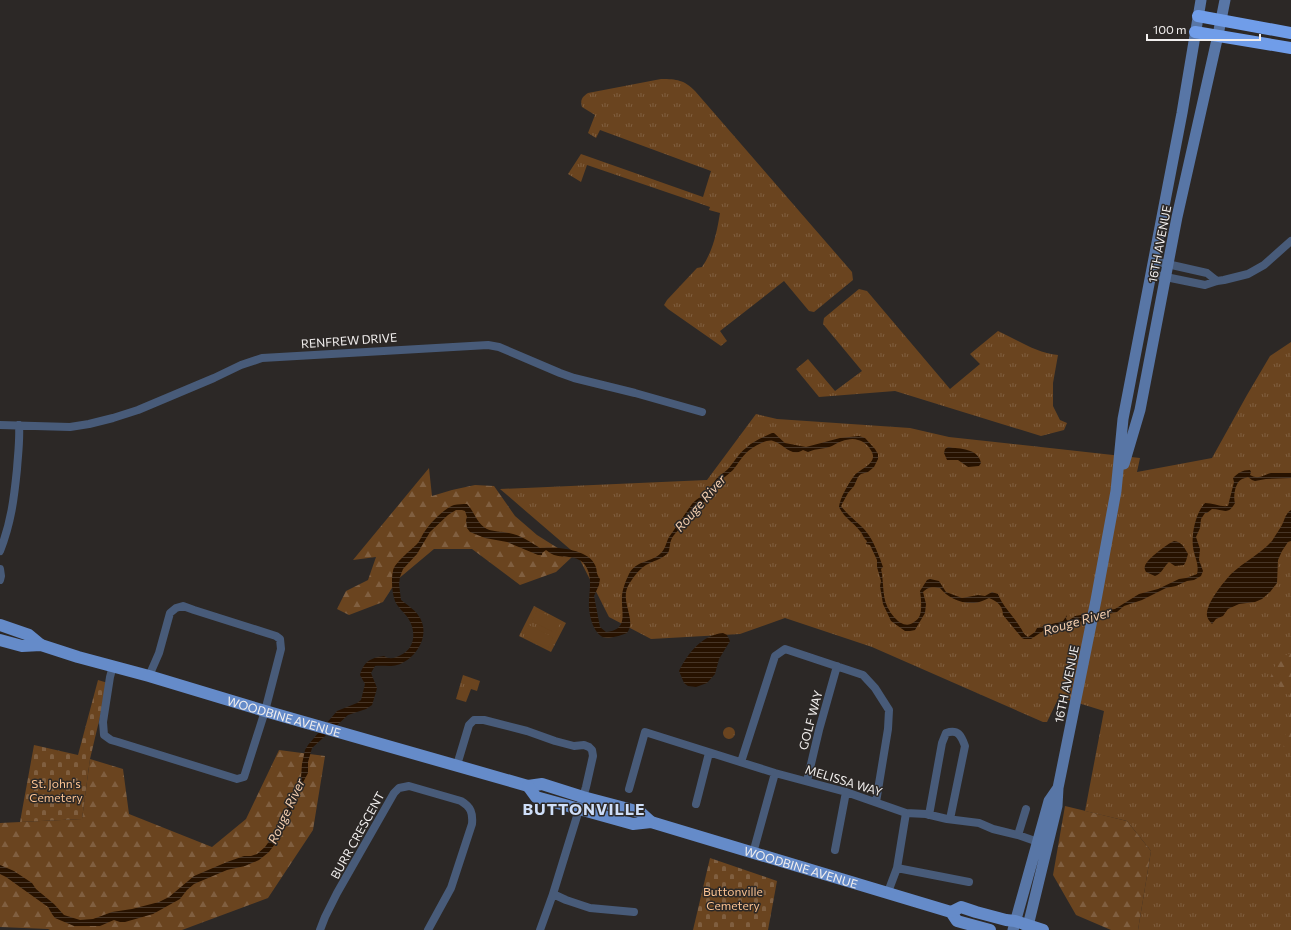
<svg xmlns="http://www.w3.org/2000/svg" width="1291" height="930" font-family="Commissioner,sans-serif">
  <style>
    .grass { fill: url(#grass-tufts) }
    .forest { fill: url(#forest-firs) }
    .cemetery { fill: url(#cemetery-stones) }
    .garden { fill: #6a441f }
    .water { fill: url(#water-rules) }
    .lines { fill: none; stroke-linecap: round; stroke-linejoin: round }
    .street { stroke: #485b79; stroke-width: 8 }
    .secondary { stroke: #5876a6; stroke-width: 11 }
    .primary { stroke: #658bc9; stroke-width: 12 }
    .highway { stroke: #709de9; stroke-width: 12 }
    .labels { text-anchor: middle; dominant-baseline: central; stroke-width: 3; stroke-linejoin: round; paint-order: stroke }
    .street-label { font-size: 12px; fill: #f2efee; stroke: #2c2826 }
    .park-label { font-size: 12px; fill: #fcc392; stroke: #2c2826 }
    .water-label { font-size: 13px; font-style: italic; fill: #f4ceae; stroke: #2c2826 }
    .district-label { font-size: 16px; font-weight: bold; letter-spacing: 1px; fill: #cfdff9; stroke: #2c2826 }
  </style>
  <defs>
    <pattern id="grass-tufts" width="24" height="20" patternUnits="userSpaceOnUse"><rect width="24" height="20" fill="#6a441f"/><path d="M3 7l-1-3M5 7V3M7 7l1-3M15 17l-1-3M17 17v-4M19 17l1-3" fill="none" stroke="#805f40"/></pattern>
    <pattern id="forest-firs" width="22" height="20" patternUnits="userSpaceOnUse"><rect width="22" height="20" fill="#6a441f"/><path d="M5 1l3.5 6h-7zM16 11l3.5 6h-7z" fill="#805f40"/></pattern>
    <pattern id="cemetery-stones" width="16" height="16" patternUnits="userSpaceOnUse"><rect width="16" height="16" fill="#6a441f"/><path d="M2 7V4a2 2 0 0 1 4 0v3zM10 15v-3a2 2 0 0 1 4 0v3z" fill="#805f40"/></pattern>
    <pattern id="water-rules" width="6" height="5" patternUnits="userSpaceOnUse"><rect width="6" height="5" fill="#271200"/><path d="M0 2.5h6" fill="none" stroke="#473526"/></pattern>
  </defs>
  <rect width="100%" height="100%" fill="#2c2826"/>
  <!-- grass -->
  <path class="grass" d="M661 79C677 79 684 80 695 91L852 272 853 280 814 312 809 311 784 281 720 331 727 341 721 346 668 309 664 305 667 300 697 268 702 267C713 251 717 232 720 213L709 210 710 207 587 165 581 182 568 174 581 154 703 197 711 171 600 130 596 138 588 133 595 115 582 107C580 100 582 97 588 93Z
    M859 289 867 291 950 389 980 364 970 354 998 331C1018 340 1036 353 1058 355L1053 383V406L1060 420 1067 423 1064 430 1041 436 895 391 819 397 796 369 808 359 835 391 862 371 823 324 824 318Z
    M1291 342V930H1138L1151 851 1127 821 1085 811 1104 711 1059 697 1047 722H1043L872 647 785 618 740 634 651 639 609 617 578 556 500 489 707 480 756 414 777 419 910 428 949 437 1140 458 1137 472 1212 458 1247 395 1270 356Z
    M534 606 566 623 551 652 519 636Z
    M463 675 480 681 477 691 471 689 466 702 456 699Z
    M723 733a6 6 0 1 1 12 0a6 6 0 1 1-12 0Z"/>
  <!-- forest -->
  <path class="forest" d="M429 468 432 496 452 490 475 485 494 486 515 516 537 535 572 557 556 572 520 585 472 549H434L397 580 383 602 349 615 337 609 346 591 368 580 376 557 353 560Z
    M1291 653V752L1283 751 1290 706 1289 695 1270 678 1278 659Z
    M279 750 325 756 313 830 268 898 182 930H50L48 929 0 927V823L82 819 90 759 123 769 129 814 212 847 246 819Z
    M1065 806 1127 821 1151 851 1138 930H1111L1076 915 1053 875Z"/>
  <!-- cemetery -->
  <path class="cemetery" d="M98 680 108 683 90 759 82 819 20 822 34 745 78 755Z
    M710 858 777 881 768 930H693Z"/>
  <!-- garden -->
  <path class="garden" d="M537 610 561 622 555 633 532 621Z
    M529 625 553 637 548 648 524 636Z"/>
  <!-- water -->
  <path class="water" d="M772 433H774L785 443 806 447 840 438 859 436 865 438 875 449 878 454V459L874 467 868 472 861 474 858 477 854 486 848 493 841 506C849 517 861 524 868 534 875 544 879 556 883 567L881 569C884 581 882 595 887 606 891 615 903 631 914 622 917 620 919 618 920 615 922 609 921 597 920 591L927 580 930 579 939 581 946 592 962 598 978 595 985 596 992 592 998 594C1003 607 1013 615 1020 627 1023 631 1023 634 1028 637L1035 632 1037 628 1063 621 1067 615 1066 619 1068 621 1075 616 1115 609 1139 594 1158 589 1179 579 1186 578 1197 574C1199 566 1196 560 1194 552 1190 539 1195 513 1205 503 1213 503 1220 507 1228 506L1234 482 1233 478C1238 473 1242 470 1250 470L1251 472 1250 475C1259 480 1263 475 1271 473 1278 473 1285 473 1291 473V478L1266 479 1255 481 1252 480 1248 477C1246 478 1244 478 1242 479 1235 482 1233 497 1235 503 1228 516 1223 509 1212 509L1207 513H1205L1201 519 1200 528 1196 537 1200 549 1199 560 1203 571 1201 576 1194 580 1187 581 1176 586 1166 588 1142 600 1124 606 1117 612 1067 625 1046 629 1031 639H1024L1022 638 1003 615C1003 606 997 601 989 598 984 600 979 603 974 603 961 604 947 597 940 588 933 587 929 586 923 592L926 604 925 613 915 630 910 631H905L891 621 883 604 880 586 881 581 877 567V560L870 545 866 544 867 541C863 538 863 534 860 531 852 521 845 519 839 507 840 498 848 484 854 476 859 469 881 463 870 449 868 445 863 441 858 440 850 437 839 442 832 446 825 449 817 448 808 452L803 450C791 458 783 443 773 441 768 439 756 445 751 449 743 454 739 463 733 470 730 473 725 476 722 480 717 486 713 493 707 499 697 512 684 522 674 535 668 542 671 551 667 554 660 560 653 561 646 565 638 570 632 579 628 586 620 602 637 620 627 633 622 635 615 637 609 638 595 639 590 619 589 608 588 594 594 578 585 565 578 555 565 558 554 555 551 554 549 552 546 550L542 553V555H538L507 542 485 538 470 532 467 528 466 520 467 517 465 511 462 510H456L448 515 430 532 417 554 403 569 400 577 399 584 401 600C407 605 414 609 418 615 432 633 417 659 397 665 391 667 382 665 375 666L371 673 377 688 376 692 372 705 366 709 348 715 312 748 308 762V773L299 790 289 816 280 837 269 852 259 860 245 866 227 870 194 884 187 890 180 899 153 914 125 922H120L114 920 100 926H74L55 918 52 914 48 907 6 877 0 874V865L14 871 32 883 36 889 54 904 64 915 80 920 93 919 112 912 132 909 159 902 169 897 194 876 227 862 244 856H251L257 854 265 847 274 834 301 777 302 764 305 750 308 745 337 711 357 703 361 700 365 684 360 675C364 661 371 658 384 656 390 660 395 658 401 655 416 648 416 630 408 618 404 612 398 608 395 601 392 593 391 579 393 571 394 563 411 550 417 544 420 541 422 535 425 531 430 523 445 508 454 505 458 504 463 504 467 504 474 511 477 524 487 529 493 532 502 531 509 533 520 535 531 542 540 548 554 546 589 549 595 565 598 571 595 572 600 579L599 585 594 596 600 627 606 632C629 630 621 613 622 597 622 590 626 580 629 574 636 560 651 563 661 553 666 548 666 542 669 537 677 526 684 515 692 504 695 500 701 497 705 493 710 489 713 483 717 478 720 475 725 472 728 469 735 461 738 454 746 448 753 441 764 437 772 433Z
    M948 447C960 449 978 448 981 463L979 466 968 467 958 460H947L944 453 945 449Z
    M1291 510V541L1288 542 1282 551 1278 560 1277 583 1270 592 1262 599 1255 602 1239 604 1228 609 1223 616 1216 619 1212 624C1209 621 1206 617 1207 613 1208 601 1223 583 1231 574 1244 562 1260 554 1272 541 1275 536 1279 530 1282 525 1285 519 1285 514 1291 510Z
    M1174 541C1182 542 1184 547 1188 554L1186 561 1184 565 1175 566 1169 562C1163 567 1163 573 1155 576L1146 572C1145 570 1144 568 1145 566 1147 559 1167 544 1174 541Z
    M723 633 727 635 730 641 719 659 715 674 707 683 696 687 688 686 684 683 679 671C688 653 702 635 723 633Z"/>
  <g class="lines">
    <!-- street -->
    <path class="street" d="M1154 261 1207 273 1217 281
      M1151 274 1205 285 1217 281 1224 280 1248 274 1264 265 1291 241
      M0 425 70 427 89 424 113 418 138 410 214 378 241 365 262 358 488 345 499 347 560 373 574 378 635 393 702 412
      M0 551C11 523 14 499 17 469 18 454 20 440 19 425
      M0 569 1 576 0 580
      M113 666 110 677 103 722 104 735 111 740 118 742 237 779 244 777 265 711 281 649 280 639 276 636 194 610 183 606 176 608 170 613 159 653 149 676
      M741 762 775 656 785 649 863 675 875 688 889 710 888 729 876 802
      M457 765 469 725 474 720H484L527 731 555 741 574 746 584 745 589 747 592 750 593 756 586 787 553 894 540 930
      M807 781 819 730 837 666
      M629 789 645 732 775 773 846 792 906 813 926 814 947 819 979 823 993 829 1018 835 1038 842
      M696 804 709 753
      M929 815 942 743 946 733C958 729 961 735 965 746L950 819
      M1018 835 1026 809
      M835 850 846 792
      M753 853 775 773
      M897 868 969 882
      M888 892 897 868 906 813
      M553 894 566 900 590 908 634 912
      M320 930 325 917 337 893 394 793 399 788 409 786 461 801C471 807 473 813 472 824L451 888 428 930"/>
    <!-- secondary -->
    <path class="secondary" d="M1124 464 1140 410 1177 217 1218 35 1225 0
      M1013 930 1049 801 1058 788
      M1027 930 1057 806 1058 788 1096 600 1116 491 1123 419 1182 113 1201 0"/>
    <!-- primary -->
    <g class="primary">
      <path d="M0 625 29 635 41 645"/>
      <path id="s1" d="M0 640 22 646 41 645 78 657 149 676 265 711 528 786 542 784 583 797 640 812 651 822"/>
      <path id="s2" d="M528 786 536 797 633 824 651 822 951 912 957 921 990 930"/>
      <path d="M951 912 961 907 976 912 1006 920 1015 921 1043 930"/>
    </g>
    <!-- highway -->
    <path class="highway" d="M1198 16 1291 33
      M1195 32 1291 48"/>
  </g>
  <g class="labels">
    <!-- street labels -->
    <g class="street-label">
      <text transform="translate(1159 244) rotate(-79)">16TH AVENUE</text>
      <text transform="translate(349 340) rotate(-4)">RENFREW DRIVE</text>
      <text transform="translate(1066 684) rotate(-78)">16TH AVENUE</text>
      <text stroke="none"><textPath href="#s1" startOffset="295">WOODBINE AVENUE</textPath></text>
      <text transform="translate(810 720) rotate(-75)">GOLF WAY</text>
      <text transform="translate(844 780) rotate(17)">MELISSA WAY</text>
      <text transform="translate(357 835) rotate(-61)">BURR CRESCENT</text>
      <text stroke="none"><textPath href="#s2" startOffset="289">WOODBINE AVENUE</textPath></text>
    </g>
    <!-- park labels -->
    <g class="park-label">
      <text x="56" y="783">St. John's<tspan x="56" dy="14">Cemetery</tspan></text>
      <text x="733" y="891">Buttonville<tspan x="733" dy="14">Cemetery</tspan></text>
    </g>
    <!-- water labels -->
    <g class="water-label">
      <text transform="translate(700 503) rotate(-49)">Rouge River</text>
      <text transform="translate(1077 621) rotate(-16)">Rouge River</text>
      <text transform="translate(286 811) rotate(-65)">Rouge River</text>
    </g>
    <!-- district labels -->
    <g class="district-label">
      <text x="584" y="808">BUTTONVILLE</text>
    </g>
  </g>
  <!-- scale -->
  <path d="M1147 34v6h113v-6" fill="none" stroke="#f2efee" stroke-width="2"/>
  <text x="1153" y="34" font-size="12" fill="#f2efee" stroke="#2c2826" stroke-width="3" paint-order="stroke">100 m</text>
</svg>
